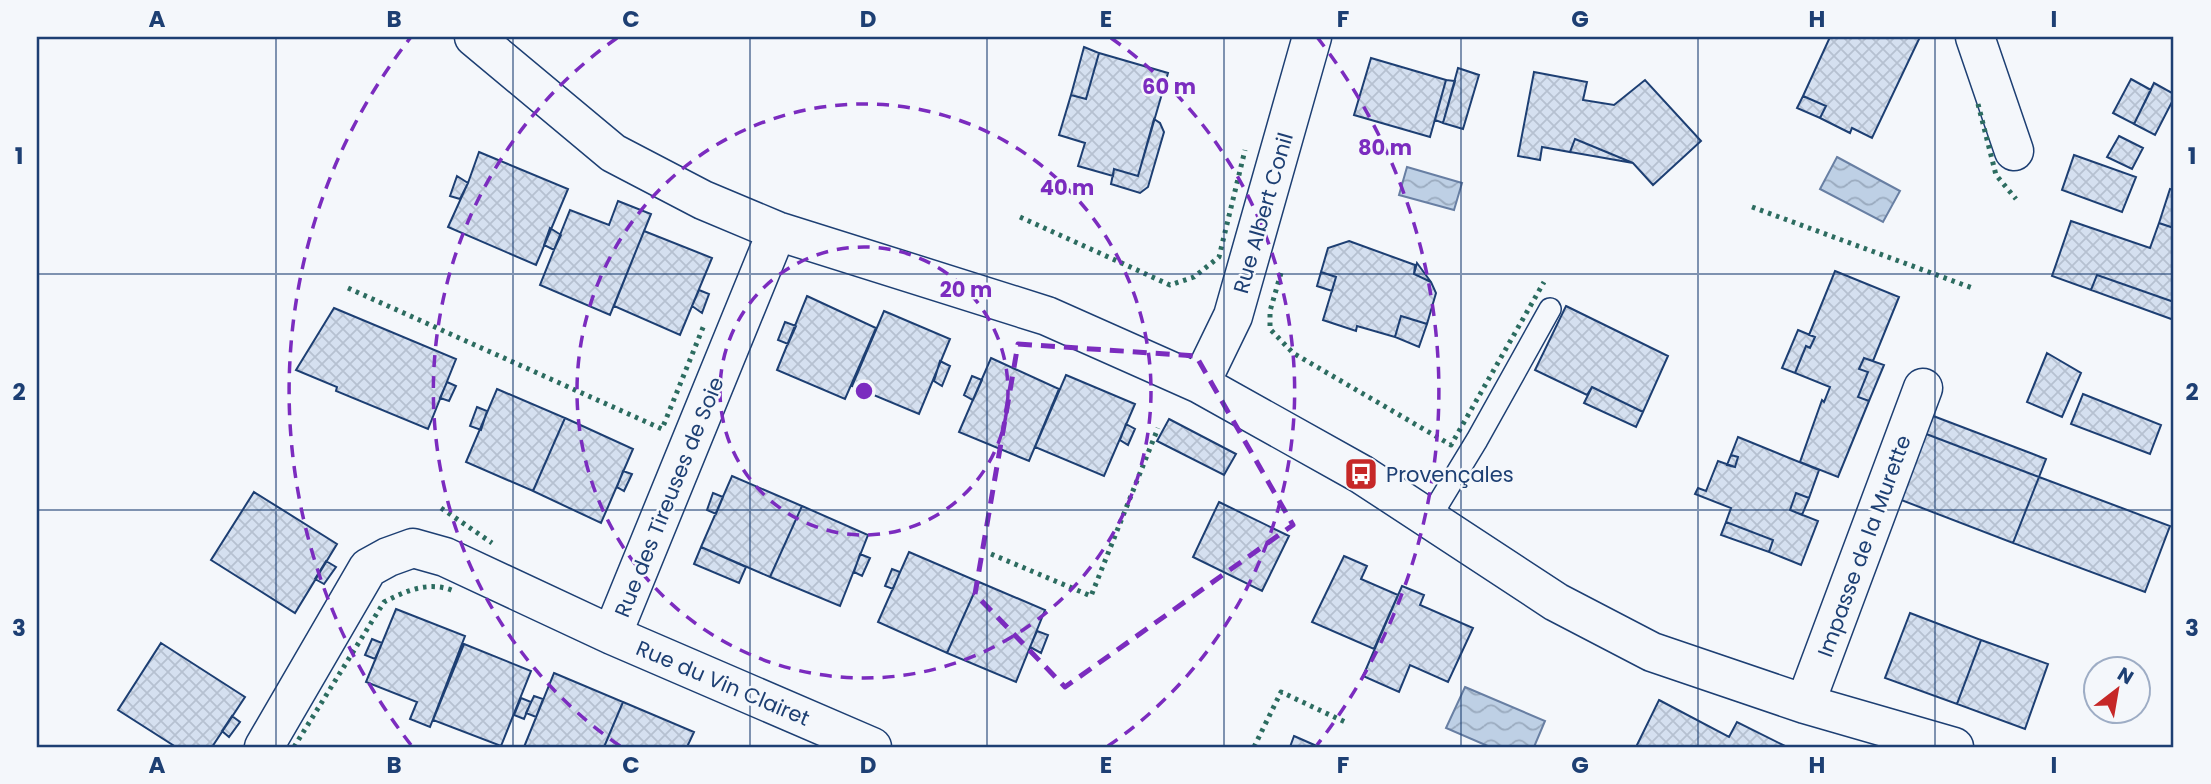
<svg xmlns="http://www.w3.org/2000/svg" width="2211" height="784" font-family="Poppins,sans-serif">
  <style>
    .water { fill: url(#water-waves); stroke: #687fa3; stroke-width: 2 }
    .building { fill: url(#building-cross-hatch); stroke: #1d3f73; stroke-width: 2 }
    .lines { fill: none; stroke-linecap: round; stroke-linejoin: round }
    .service-casing { stroke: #1d3f73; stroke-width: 24 }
    .minor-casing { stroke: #1d3f73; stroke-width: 41 }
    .service { stroke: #f4f7fb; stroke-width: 21 }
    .minor { stroke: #f4f7fb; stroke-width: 38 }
    .hedge { stroke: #2c6c60; stroke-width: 5; stroke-dasharray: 3.5 5; stroke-linecap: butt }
    .marked { fill: none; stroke: #7b2cbf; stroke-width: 5; stroke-dasharray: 14 9; stroke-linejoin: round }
    .grid { fill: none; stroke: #1d3f73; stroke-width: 2; stroke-opacity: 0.55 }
    .ring { fill: none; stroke: #7b2cbf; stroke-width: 3.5; stroke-dasharray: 12 9 }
    .labels { text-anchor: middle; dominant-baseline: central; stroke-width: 5; stroke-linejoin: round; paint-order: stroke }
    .street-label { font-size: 21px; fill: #1d3f73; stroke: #f4f7fb }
    .poi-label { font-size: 21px; fill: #1d3f73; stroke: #f4f7fb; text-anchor: start }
    .centre { fill: #7b2cbf; stroke: #f4f7fb; stroke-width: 3.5 }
    .ring-label { font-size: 21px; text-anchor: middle; font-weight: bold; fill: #7b2cbf; stroke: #f4f7fb; stroke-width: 5; stroke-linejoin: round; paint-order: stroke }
    .neatline { fill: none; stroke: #1d3f73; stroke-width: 2.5 }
    .grid-label { font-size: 23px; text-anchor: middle; font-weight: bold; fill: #1d3f73 }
  </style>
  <defs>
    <pattern id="water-waves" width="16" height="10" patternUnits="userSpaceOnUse" patternTransform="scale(1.75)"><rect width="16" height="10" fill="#bed0e5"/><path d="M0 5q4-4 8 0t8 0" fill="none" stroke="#9aaabe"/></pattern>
    <pattern id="building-cross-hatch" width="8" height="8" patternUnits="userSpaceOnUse" patternTransform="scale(1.75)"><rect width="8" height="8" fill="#d5e0f0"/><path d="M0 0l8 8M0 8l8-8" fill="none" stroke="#b6c1d1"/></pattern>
  </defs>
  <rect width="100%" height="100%" fill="#f4f7fb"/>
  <!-- water -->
  <path class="water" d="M1837 157 1900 191 1883 222 1820 189Z
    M1407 167 1462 183 1454 210 1399 195Z
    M1465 687 1545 721 1534 747H1490L1446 728Z"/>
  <!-- building -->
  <path class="building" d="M1830 37H1920L1872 138 1852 128 1850 133 1820 118 1826 106 1803 96Z
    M1084 47 1099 53 1086 99 1071 95Z
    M1099 53 1168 73 1138 176 1114 169 1113 176 1078 166 1085 143 1059 135 1071 95 1086 99Z
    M1371 58 1446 80 1430 137 1354 115Z
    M1458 68 1479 75 1463 129 1443 123Z
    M1534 72 1587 82 1583 100 1614 105 1645 80 1701 141 1653 185 1633 163 1575 139 1570 152 1542 147 1540 160 1518 156Z
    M2131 79 2151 90 2134 124 2113 113Z
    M1446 80 1455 81 1443 123 1435 120Z
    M2154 83 2174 94V98L2155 135 2134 124Z
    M1803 96 1826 106 1820 118 1797 108Z
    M1154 119 1160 123 1164 132 1148 187 1140 193 1111 184 1114 169 1138 176Z
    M2119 136 2143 148 2132 169 2107 157Z
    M1575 139 1633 163 1570 152Z
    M479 152 568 189 536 265 448 227 468 183Z
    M2074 155 2136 177 2122 212 2062 190Z
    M457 176 468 183 460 199 450 196Z
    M2170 189 2174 190V228L2159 223Z
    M618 201 651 214 610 315 540 285 570 210 609 225Z
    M2071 221 2150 248 2159 223 2174 228V302L2097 275 2091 290 2052 276Z
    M550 228 561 235 554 250 544 245Z
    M644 231 712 258 680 335 614 306Z
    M1349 241 1415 265 1414 274 1431 282 1436 293 1427 324 1401 316 1395 337 1357 326 1356 331 1323 320 1336 277 1321 272 1328 248Z
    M1417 263 1431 282 1414 274Z
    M1835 271 1899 297 1873 361 1864 358 1859 369 1868 372 1858 397 1869 401 1838 477 1800 462 1822 400 1824 402 1830 387 1795 373 1806 346 1810 348 1815 337 1809 335Z
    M1321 272 1336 277 1332 291 1317 286Z
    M2097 275 2174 302V320L2091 290Z
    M699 290 709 294 702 313 692 306Z
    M807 296 876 328 845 399 777 370Z
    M1566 306 1668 356 1643 412 1592 387 1587 395 1535 370Z
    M334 308 456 359 428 429 336 391 337 387 296 370Z
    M884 311 950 339 919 414 852 386Z
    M1401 316 1427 324 1419 347 1395 337Z
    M785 322 796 326 788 344 778 340Z
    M1798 330 1815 337 1810 348 1806 346 1795 373 1782 368Z
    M2047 353 2081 373 2062 417 2027 402Z
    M991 358 1059 389 1029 461 959 432Z
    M1864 358 1884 365 1869 401 1858 397 1868 372 1859 369Z
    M940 361 950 366 942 386 934 381Z
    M1066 375 1135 404 1104 476 1035 447Z
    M972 376 982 380 973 400 964 395Z
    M447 382 456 386 449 401 440 398Z
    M1592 387 1643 412 1636 427 1584 403Z
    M497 389 565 418 533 491 466 462Z
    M2083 394 2161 425 2150 454 2071 424Z
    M477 407 487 411 481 430 470 426Z
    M1928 414 2046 459 2039 477 1921 432Z
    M565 418 633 449 601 523 533 491Z
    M1169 419 1236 454 1224 475 1157 441Z
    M1126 424 1135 429 1128 445 1120 440Z
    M1921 432 2039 477 2013 543 1896 498Z
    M1738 437 1819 470 1809 498 1796 493 1790 510 1818 521 1801 565 1769 552 1773 540 1726 522 1731 508 1695 494 1698 488 1706 491 1718 461 1735 467 1738 457 1731 455Z
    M1731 455 1738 457 1735 467 1727 465Z
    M623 471 632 474 624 491 617 487Z
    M732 476 802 506 770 577 701 547Z
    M2039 477 2170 526 2145 592 2013 543Z
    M254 492 337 544 295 613 211 560Z
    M713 493 723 497 716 514 707 510Z
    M1796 493 1809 498 1802 515 1790 510Z
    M1219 502 1289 536 1262 591 1193 557Z
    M802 506 868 535 840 606 770 577Z
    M1726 522 1773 540 1769 552 1721 535Z
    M701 547 746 567 739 583 694 564Z
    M909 552 979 582 947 653 878 622Z
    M860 554 870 558 862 576 854 572Z
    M1344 556 1367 566 1361 579 1398 595 1374 649 1312 622Z
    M326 561 336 567 324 584 315 579Z
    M892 569 900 572 893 589 885 586Z
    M979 582 1045 610 1016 682 947 653Z
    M1402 586 1424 595 1420 605 1473 628 1448 682 1410 665 1399 692 1363 676Z
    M396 609 465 636 430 727 410 719 417 702 366 682Z
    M1910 613 1981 640 1957 704 1885 678Z
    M1037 631 1048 635 1041 653 1030 647Z
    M372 639 382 643 375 659 365 655Z
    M1981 640 2048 664 2025 729 1957 704Z
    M161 643 245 697 212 747H176L118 710Z
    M464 644 531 671 501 746 433 720Z
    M554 673 623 702 604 747H524Z
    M534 696 543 699 536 717 526 713Z
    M521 698 531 702 524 719 514 715Z
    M1659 700 1729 737 1737 722 1785 746 1636 747Z
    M623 702 694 732 687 747H604Z
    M232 716 240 722 229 737 222 731Z
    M1294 736 1319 747H1290Z"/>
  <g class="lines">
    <defs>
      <path id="service" d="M1429 519 1477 440 1550 309"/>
      <path id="minor" d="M474 37 613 153 703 200 777 231 1047 316 1200 384 1361 474 1556 602 1652 652 1805 704 1954 747
        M1975 37 2014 151
        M1200 384 1233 316 1312 37
        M612 635 777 231
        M1805 704 1923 388
        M264 747 368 568 388 557 413 548 445 557 612 635 872 747"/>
    </defs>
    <!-- service casing -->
    <use href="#service" class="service-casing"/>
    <!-- minor casing -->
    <use href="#minor" class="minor-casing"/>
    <!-- service -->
    <use href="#service" class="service"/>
    <!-- minor -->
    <use href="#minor" class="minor"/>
    <!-- hedge -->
    <path class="hedge" d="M1978 104 1996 175 2016 199
      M1752 207 1975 289
      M1020 217 1170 285 1194 277 1219 257 1245 150
      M1281 273 1270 311V329L1293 353 1451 445 1544 282
      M348 288 662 429 704 325
      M441 508 492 543
      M991 554 1091 596 1158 428
      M294 747 384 602C407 590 431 580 456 592
      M1254 747 1281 692 1345 722"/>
  </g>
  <!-- marked area -->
  <path class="marked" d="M1018 344 1196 356 1293 525 1065 687 975 594Z"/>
  <!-- grid -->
  <path class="grid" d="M276 37V747M513 37V747M750 37V747M987 37V747M1224 37V747M1461 37V747M1698 37V747M1935 37V747M37 274H2174M37 510H2174"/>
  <!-- distance rings -->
  <g class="ring">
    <circle cx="864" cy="391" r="144"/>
    <circle cx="864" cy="391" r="287"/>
    <path d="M620 746A431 431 0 0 1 617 38M1111 38A431 431 0 0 1 1108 746"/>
    <path d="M411 745A575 575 0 0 1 411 37M1317 37A575 575 0 0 1 1317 745"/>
  </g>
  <!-- icons -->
  <defs>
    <symbol id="bus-square" viewBox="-11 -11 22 22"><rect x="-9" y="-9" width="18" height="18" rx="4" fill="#c62828" stroke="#f4f7fb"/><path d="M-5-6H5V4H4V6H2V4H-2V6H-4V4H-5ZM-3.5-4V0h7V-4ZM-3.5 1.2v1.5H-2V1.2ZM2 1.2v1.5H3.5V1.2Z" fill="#fff"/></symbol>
  </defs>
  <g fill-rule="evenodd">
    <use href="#bus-square" x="1342" y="455" width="38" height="38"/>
  </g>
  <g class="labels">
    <!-- street labels -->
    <g class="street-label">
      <text transform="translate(1263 213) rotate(-74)">Rue Albert Conil</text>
      <text transform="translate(669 497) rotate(-68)">Rue des Tireuses de Soie</text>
      <text transform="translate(1864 546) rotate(-70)">Impasse de la Murette</text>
      <text transform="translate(723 683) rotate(23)">Rue du Vin Clairet</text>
    </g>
    <!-- poi labels -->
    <g class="poi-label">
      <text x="1386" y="474">Provençales</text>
    </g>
  </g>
  <circle cx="864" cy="391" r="10" class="centre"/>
  <g class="ring-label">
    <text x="1169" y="94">60 m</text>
    <text x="1385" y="155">80 m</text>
    <text x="1067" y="195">40 m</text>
    <text x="966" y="297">20 m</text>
  </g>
  <!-- border -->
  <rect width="2211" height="784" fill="none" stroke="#f4f7fb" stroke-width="77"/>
  <!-- north arrow -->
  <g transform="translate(2117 690) rotate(31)"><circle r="33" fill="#f4f7fb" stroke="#9eadc5" stroke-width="2"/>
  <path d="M0-5L12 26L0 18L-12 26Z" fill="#c62828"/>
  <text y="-10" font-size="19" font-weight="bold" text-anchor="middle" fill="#1d3f73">N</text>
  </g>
  <rect x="38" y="38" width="2134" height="708" class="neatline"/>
  <g class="grid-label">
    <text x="157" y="27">A</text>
    <text x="394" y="27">B</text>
    <text x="631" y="27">C</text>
    <text x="868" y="27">D</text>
    <text x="1106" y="27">E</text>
    <text x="1343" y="27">F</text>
    <text x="1580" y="27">G</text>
    <text x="1817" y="27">H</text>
    <text x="2054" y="27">I</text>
    <text x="19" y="164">1</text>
    <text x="2192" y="164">1</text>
    <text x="19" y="400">2</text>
    <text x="2192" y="400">2</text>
    <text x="19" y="636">3</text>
    <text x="2192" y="636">3</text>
    <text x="157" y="773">A</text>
    <text x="394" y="773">B</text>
    <text x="631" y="773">C</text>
    <text x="868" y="773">D</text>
    <text x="1106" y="773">E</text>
    <text x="1343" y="773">F</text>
    <text x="1580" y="773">G</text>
    <text x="1817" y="773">H</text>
    <text x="2054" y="773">I</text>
  </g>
</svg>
